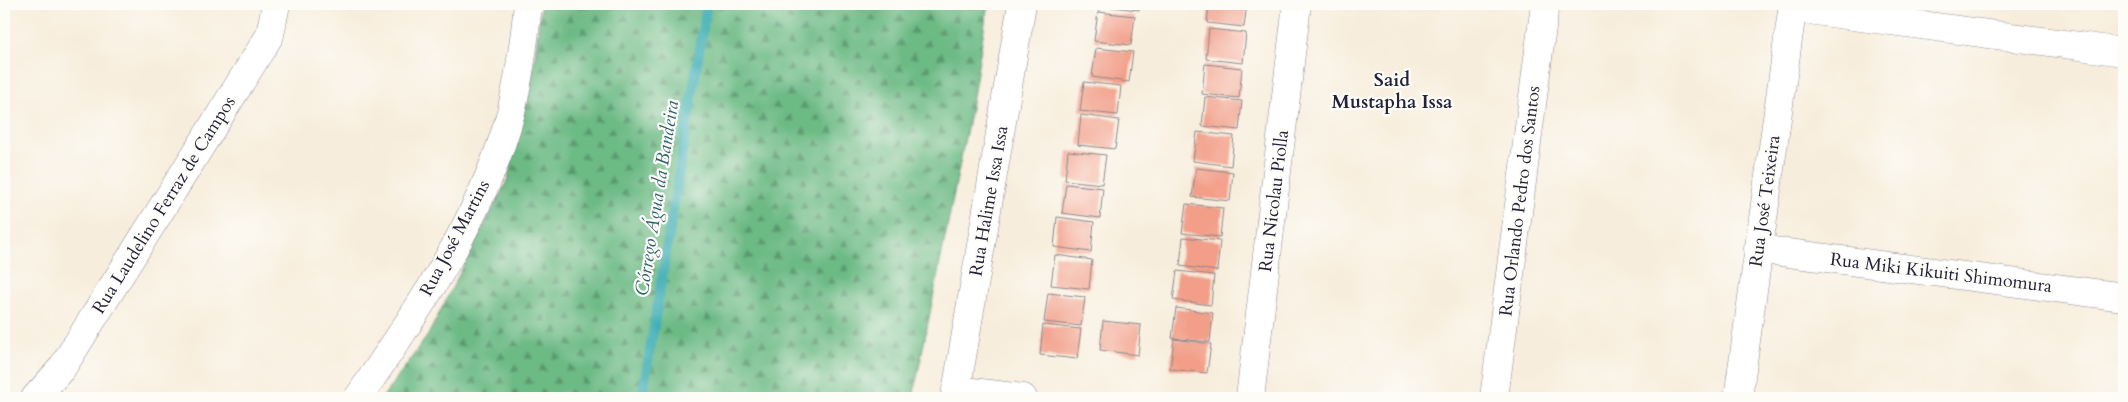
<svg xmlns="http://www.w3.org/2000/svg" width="2128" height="402" font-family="Cardo,serif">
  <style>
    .forest { fill: url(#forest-firs); stroke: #476e60 }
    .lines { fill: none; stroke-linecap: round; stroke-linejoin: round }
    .stream { stroke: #39abb1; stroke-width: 10 }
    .building { fill: #f29e88 }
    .minor-casing { stroke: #8c888c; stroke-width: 29 }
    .minor { stroke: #fff; stroke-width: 28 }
    .labels { text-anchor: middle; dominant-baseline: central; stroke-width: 4.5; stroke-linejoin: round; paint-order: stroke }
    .street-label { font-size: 18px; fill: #22223b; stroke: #fdfcf7 }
    .neighbourhood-label { font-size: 19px; font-weight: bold; fill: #22223b; stroke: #fdfcf7 }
    .water-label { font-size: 19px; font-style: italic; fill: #2c6070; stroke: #fdfcf7 }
  </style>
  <defs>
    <pattern id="forest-firs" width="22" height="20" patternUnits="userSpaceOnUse" patternTransform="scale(1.25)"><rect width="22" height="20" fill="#6cba84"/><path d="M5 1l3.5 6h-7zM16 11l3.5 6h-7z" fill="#58976d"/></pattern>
  </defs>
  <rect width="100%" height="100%" fill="#fdfcf7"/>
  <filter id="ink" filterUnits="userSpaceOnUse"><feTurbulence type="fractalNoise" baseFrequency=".02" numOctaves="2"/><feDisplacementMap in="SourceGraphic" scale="10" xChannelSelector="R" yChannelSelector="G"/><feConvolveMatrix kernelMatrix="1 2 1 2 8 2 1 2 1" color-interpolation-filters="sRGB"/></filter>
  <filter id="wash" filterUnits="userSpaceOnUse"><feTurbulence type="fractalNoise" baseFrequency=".0096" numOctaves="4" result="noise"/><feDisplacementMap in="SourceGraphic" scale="20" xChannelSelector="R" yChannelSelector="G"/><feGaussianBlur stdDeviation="1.12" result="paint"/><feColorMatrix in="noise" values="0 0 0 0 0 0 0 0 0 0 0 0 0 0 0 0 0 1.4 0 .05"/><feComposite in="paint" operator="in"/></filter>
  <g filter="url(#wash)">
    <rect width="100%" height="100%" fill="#f7eddc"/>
    <!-- forest -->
    <path class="forest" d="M541 4H988L972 103 913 398H382L428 335 507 181 533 73Z"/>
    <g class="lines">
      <!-- stream -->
      <path class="stream" d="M642 398 707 4"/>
    </g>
    <g id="blocks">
      <!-- building -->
      <path class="building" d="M1102 4H1140L1139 10 1102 6Z
        M1209 4H1247L1244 27 1207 23Z
        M1098 12 1135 16 1131 45 1094 41Z
        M1209 29 1246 33 1243 63 1206 59Z
        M1096 48 1133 52 1129 82 1092 77Z
        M1205 64 1242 68 1239 98 1202 94Z
        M1084 82 1121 86 1118 115 1080 111Z
        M1205 97 1242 101 1239 130 1202 126Z
        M1081 115 1119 120 1115 149 1078 145Z
        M1197 132 1234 136 1231 166 1193 161Z
        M1068 151 1106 155 1102 184 1065 180Z
        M1196 168 1233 172 1230 201 1192 197Z
        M1066 184 1103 188 1100 218 1062 213Z
        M1186 204 1223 208 1220 237 1182 233Z
        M1057 217 1094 222 1091 252 1054 247Z
        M1183 237 1220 241 1217 271 1180 266Z
        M1055 255 1092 260 1089 289 1051 285Z
        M1177 271 1214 275 1211 305 1173 300Z
        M1048 293 1085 297 1081 326 1044 322Z
        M1176 308 1213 313 1210 342 1172 338Z
        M1103 321 1141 325 1138 355 1100 350Z
        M1043 325 1081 329 1077 359 1040 355Z
        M1174 339 1211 344 1207 373 1170 369Z"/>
    </g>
  </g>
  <g filter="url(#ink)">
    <use href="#blocks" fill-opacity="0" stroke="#8c888c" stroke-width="1"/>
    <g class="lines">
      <defs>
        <path id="minor" d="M1793 8 2124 52
          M1758 249 2124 297
          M956 390 1023 398
          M35 398 62 368 270 35 276 4
          M358 398C417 312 478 224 508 123 519 85 524 43 528 4
          M955 398 1022 4
          M1250 398 1297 4
          M1494 398 1545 4
          M1738 398 1793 4"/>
      </defs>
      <!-- minor casing -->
      <use href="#minor" class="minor-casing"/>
      <!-- minor -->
      <use href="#minor" class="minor"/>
    </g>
  </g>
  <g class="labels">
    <!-- street labels -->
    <g class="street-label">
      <text transform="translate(989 201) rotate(-80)">Rua Halime Issa Issa</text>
      <text transform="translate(1274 201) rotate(-83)">Rua Nicolau Piolla</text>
      <text transform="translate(1520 201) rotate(-83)">Rua Orlando Pedro dos Santos</text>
      <text transform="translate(1765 201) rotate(-82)">Rua José Teixeira</text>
      <text transform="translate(164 205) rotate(-58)">Rua Laudelino Ferraz de Campos</text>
      <text transform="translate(455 238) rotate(-62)">Rua José Martins</text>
      <text transform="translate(1941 273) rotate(7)">Rua Miki Kikuiti Shimomura</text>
    </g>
    <!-- neighbourhood labels -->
    <g class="neighbourhood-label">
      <text x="1392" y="80">Said<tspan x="1392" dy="22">Mustapha Issa</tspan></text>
    </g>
    <!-- water labels -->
    <g class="water-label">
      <text transform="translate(657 198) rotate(-81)">Córrego Água da Bandeira</text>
    </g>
  </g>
  <!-- margin -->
  <rect width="2128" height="402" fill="none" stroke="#fdfcf7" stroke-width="20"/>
</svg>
